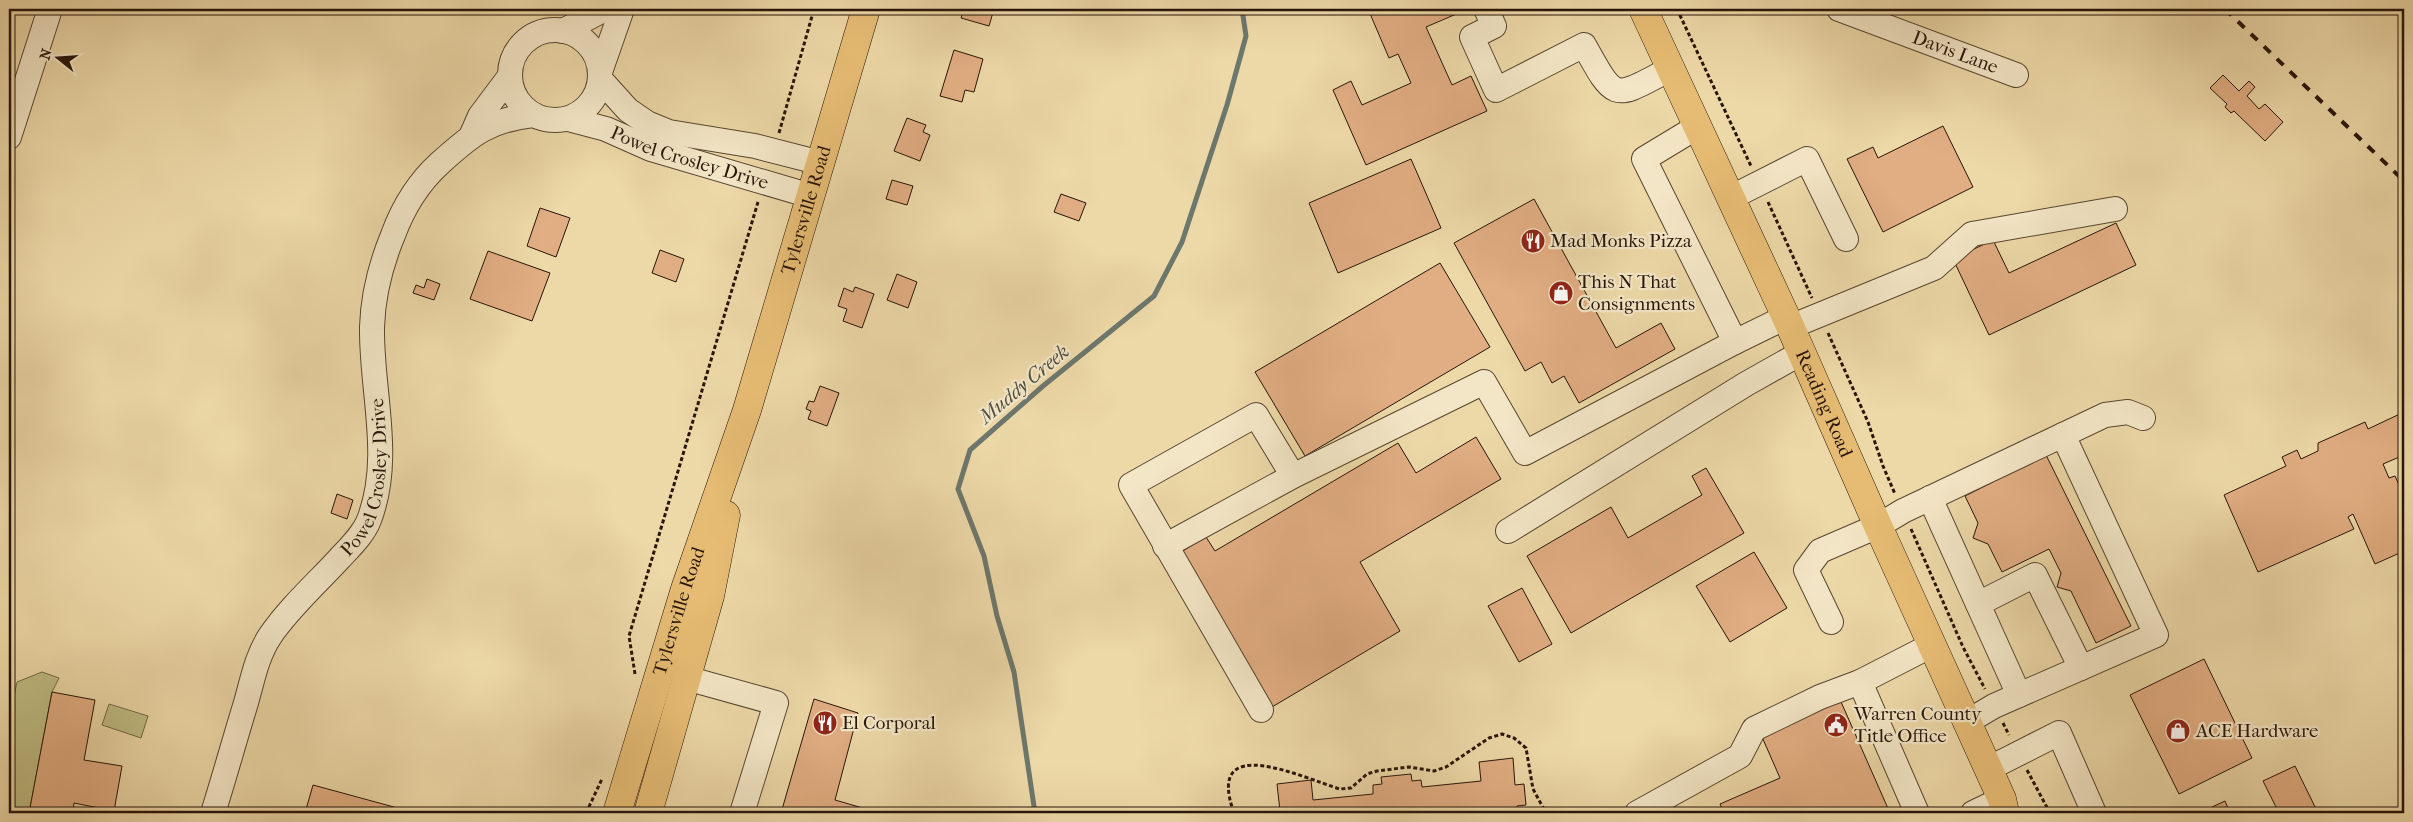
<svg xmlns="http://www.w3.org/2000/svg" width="2413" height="822" font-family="'IM FELL French Canon',serif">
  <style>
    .green { fill: #bfbc83; stroke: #736846 }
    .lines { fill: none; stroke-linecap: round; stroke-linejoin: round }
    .stream { stroke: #6c776d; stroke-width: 5 }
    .building { fill: #e1ad82; stroke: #271509 }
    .minor-casing { stroke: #584630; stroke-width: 26 }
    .major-casing { stroke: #271509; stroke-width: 29 }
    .path { stroke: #271509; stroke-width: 3; stroke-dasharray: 4 2.5; stroke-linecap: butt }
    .minor { stroke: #f3e6c6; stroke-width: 24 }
    .major { stroke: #e6bc74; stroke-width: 28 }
    .rail { stroke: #271509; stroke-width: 4; stroke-dasharray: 9 9; stroke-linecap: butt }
    .labels { text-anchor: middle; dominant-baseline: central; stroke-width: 4.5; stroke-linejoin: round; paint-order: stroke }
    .street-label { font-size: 19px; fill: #271509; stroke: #f3e6c6 }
    .poi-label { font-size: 19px; fill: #271509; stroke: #f3e6c6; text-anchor: start }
    .water-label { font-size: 20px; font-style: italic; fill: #4f4e43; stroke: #f3e6c6 }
  </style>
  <rect width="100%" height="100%" fill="#edd8a7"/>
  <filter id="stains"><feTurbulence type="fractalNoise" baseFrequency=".004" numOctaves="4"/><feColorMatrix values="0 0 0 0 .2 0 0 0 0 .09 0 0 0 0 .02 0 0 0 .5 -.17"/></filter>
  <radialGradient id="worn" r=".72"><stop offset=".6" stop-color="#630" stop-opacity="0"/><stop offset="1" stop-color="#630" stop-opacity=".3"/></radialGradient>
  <!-- green -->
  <path class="green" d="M42 672 59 678 52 692 29 813 9 809V720L17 682Z
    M109 704 148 716 141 738 102 725Z"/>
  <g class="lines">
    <!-- stream -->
    <path class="stream" d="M1035 813 1014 672 997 616 984 556 958 489 970 450 1043 386 1154 296 1182 242 1227 105 1246 36 1242 9"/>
  </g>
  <!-- building -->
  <path class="building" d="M964 9H994L989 26 961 18Z
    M1368 9H1468L1426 27 1452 85 1471 76 1487 111 1366 165 1333 90 1351 81 1362 105 1411 83 1398 54 1389 58Z
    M954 50 983 59 974 92 965 90 962 102 940 96Z
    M2223 75 2239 91 2249 81 2255 87 2247 96 2259 109 2265 104 2283 122 2265 141 2234 111 2231 113 2225 107 2227 104 2210 88Z
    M907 118 926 125 923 132 930 135 920 161 894 151Z
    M1943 126 1973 187 1883 232 1847 159 1873 147 1878 158Z
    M1411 159 1441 228 1338 273 1309 203Z
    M892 180 913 186 907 205 886 199Z
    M1061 194 1086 203 1079 221 1054 212Z
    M1534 199 1616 348 1661 323 1675 349 1579 403 1564 376 1552 383 1541 362 1525 371 1454 243Z
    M540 208 570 218 556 257 527 246Z
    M2116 223 2136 265 1989 335 1953 259 1993 240 2009 273Z
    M660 250 684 259 676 282 652 273Z
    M488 251 550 273 532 321 470 299Z
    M1440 263 1490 347 1305 456 1255 372Z
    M897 274 917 282 908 308 887 300Z
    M427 279 440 284 434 300 413 293 416 285 424 288Z
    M855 287 874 294 862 328 843 321 847 309 838 306 844 288 853 292Z
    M820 386 839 393 827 426 808 419 811 411 806 409 809 401 814 402Z
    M2404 412V455L2383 464 2389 478 2395 476 2404 496V551L2375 564 2353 514 2348 517 2354 529 2258 572 2224 495 2286 466 2282 457 2297 450 2301 459 2318 451V443L2365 422 2368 429Z
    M1476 437 1501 479 1360 562 1400 631 1272 707 1181 552 1206 537 1215 551 1398 443 1416 473Z
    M2046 455 2131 626 2096 643 2071 591 2057 587 2061 573 2049 549 2002 572 1988 544 1973 538 1978 523 1965 496Z
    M1706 468 1744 533 1571 633 1527 556 1611 507 1628 538 1702 495 1692 476Z
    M337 494 353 500 347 519 331 513Z
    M1754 552 1787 608 1730 642 1696 586Z
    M1522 588 1552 644 1519 662 1488 606Z
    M2204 659 2252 758 2179 794 2130 695Z
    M52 692 95 700 84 760 122 766 114 811 74 803 73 813H29Z
    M1838 695 1890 813H1724L1720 804 1780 778 1759 730Z
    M814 699 858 713 835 800 880 813H781Z
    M1513 758 1515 785 1524 784 1526 805 1517 806 1518 813H1271L1280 811 1277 784 1311 780 1313 800 1373 794V785L1382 784 1381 777 1411 774 1412 781 1421 780 1422 787 1481 781 1479 762Z
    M2295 766 2318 813H2279L2263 781Z
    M313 785 416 813H305Z
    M2225 801 2230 813H2199Z"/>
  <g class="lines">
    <defs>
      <g id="minor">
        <path d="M1486 9 1494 26 1472 37 1496 90 1584 45C1616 103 1613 99 1670 69"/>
        <path id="s1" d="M1839 9 2016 75"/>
        <circle cx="555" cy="75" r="45"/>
        <path d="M563 31 605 9"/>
        <path d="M600 72 622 9"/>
        <path d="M600 79 628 110 647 123 669 132 755 146 821 163"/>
        <path id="s2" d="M568 119 606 129 651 149 811 196"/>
        <path d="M1697 127 1644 159 1735 342 1786 317"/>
        <path d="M472 134 480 116 510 76"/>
        <path d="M9 137 50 9"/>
        <path d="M1730 198 1807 159 1846 239"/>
        <path d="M1790 327 1934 268 1972 234 2115 209"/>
        <path d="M1930 498 2019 695"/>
        <path d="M1508 531 1746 384 1801 353"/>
        <path d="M1165 546 1293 476 1484 382 1525 453 1735 342"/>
        <path d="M1978 604 2035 575 2081 668"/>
        <path d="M1831 622 1806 570 1820 551 1878 526 1903 511 2105 415 2128 412 2143 418"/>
        <path d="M686 678 776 703 742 813"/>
        <path d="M1261 710 1131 485 1256 415 1293 476"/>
        <path d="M1967 722 1994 706 2156 635 2063 435"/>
        <path d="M1988 769 2059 733 2094 813"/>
        <path id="s3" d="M213 813C224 778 234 742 245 706 252 683 256 657 270 636 289 608 316 584 339 559 350 547 363 535 369 520 393 457 371 392 372 327 373 295 381 264 393 235 403 208 419 182 440 163 472 134 489 120 533 115"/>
        <path d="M1637 813 1740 756 1754 729 1820 697 1860 682"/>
        <path d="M1917 813 1860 682 1932 645"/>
        <path d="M1973 813 2002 799"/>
      </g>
      <g id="major">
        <path id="s4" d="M1643 9 1786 317 1878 526 2002 799 2005 813"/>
        <path id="s5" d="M617 813 685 589 747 410 866 9"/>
        <path d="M648 813 710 596 726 515"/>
      </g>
    </defs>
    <!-- minor casing -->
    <use href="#minor" class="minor-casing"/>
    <!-- major casing -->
    <use href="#major" class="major-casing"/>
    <!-- path -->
    <path class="path" d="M1677 9 1751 166
      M779 133 814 9
      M1768 202 1812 298
      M1828 333 1868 422 1883 466 1895 494
      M1911 529 1963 647 1985 689
      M635 674 629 636 758 202
      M2003 723 2009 735
      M2027 770 2050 813
      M586 813 602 779
      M1234 813C1204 730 1303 778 1340 789L1351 788 1367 774 1377 771 1409 767 1434 771 1446 767 1489 738 1502 734 1514 738 1526 748 1533 789 1546 813"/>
    <!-- minor -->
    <use href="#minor" class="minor"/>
    <!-- major -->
    <use href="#major" class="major"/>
    <!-- rail -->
    <path class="rail" d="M2225 9 2404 181"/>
  </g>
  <!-- icons -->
  <defs>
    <symbol id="restaurant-disc" viewBox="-11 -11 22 22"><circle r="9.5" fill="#8f2418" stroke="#f3e6c6"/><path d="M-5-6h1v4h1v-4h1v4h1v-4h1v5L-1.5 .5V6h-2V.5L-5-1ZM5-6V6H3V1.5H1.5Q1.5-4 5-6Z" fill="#fff"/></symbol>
    <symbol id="shop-disc" viewBox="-11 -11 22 22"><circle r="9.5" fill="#8f2418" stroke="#f3e6c6"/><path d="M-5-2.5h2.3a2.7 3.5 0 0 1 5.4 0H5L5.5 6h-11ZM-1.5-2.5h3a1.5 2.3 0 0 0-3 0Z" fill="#fff"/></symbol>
    <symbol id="civic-disc" viewBox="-11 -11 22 22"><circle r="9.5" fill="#8f2418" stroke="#f3e6c6"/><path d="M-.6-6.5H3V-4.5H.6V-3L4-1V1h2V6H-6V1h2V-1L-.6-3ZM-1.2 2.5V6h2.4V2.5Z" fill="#fff"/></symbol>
  </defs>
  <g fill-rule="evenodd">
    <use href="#restaurant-disc" x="1519" y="227" width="28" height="28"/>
    <use href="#shop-disc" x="1547" y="279" width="28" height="28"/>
    <use href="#restaurant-disc" x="811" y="709" width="28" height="28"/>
    <use href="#civic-disc" x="1822" y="711" width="28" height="28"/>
    <use href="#shop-disc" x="2164" y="717" width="28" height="28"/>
  </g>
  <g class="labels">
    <!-- street labels -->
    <g class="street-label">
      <text stroke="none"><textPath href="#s1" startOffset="124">Davis Lane</textPath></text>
      <text stroke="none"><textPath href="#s2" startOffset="128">Powel Crosley Drive</textPath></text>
      <text stroke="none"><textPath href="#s5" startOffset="632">Tylersville Road</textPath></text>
      <text stroke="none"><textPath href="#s4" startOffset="434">Reading Road</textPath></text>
      <text stroke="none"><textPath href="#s3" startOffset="380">Powel Crosley Drive</textPath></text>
      <text stroke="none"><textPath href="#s5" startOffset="211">Tylersville Road</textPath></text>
    </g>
    <!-- poi labels -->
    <g class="poi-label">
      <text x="1550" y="241">Mad Monks Pizza</text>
      <text x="1578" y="282">This N That<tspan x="1578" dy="22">Consignments</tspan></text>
      <text x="1854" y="714">Warren County<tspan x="1854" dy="22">Title Office</tspan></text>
      <text x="842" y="723">El Corporal</text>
      <text x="2196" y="731">ACE Hardware</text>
    </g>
    <!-- water labels -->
    <g class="water-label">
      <text transform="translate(1024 384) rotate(-40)">Muddy Creek</text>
    </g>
  </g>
  <!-- margin -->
  <rect width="2413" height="822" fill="none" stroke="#edd8a7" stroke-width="30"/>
  <rect x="10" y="10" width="2393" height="802" fill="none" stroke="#271509" stroke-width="2.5"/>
  <rect x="15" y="15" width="2383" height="792" fill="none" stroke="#271509"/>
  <!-- north arrow -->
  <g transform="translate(58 58) rotate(287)" stroke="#f3e6c6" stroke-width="4" paint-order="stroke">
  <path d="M0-4L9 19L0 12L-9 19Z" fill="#271509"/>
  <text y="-8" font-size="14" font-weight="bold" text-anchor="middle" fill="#271509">N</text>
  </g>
  <rect width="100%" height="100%" filter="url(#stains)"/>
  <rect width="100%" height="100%" fill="url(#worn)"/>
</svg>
